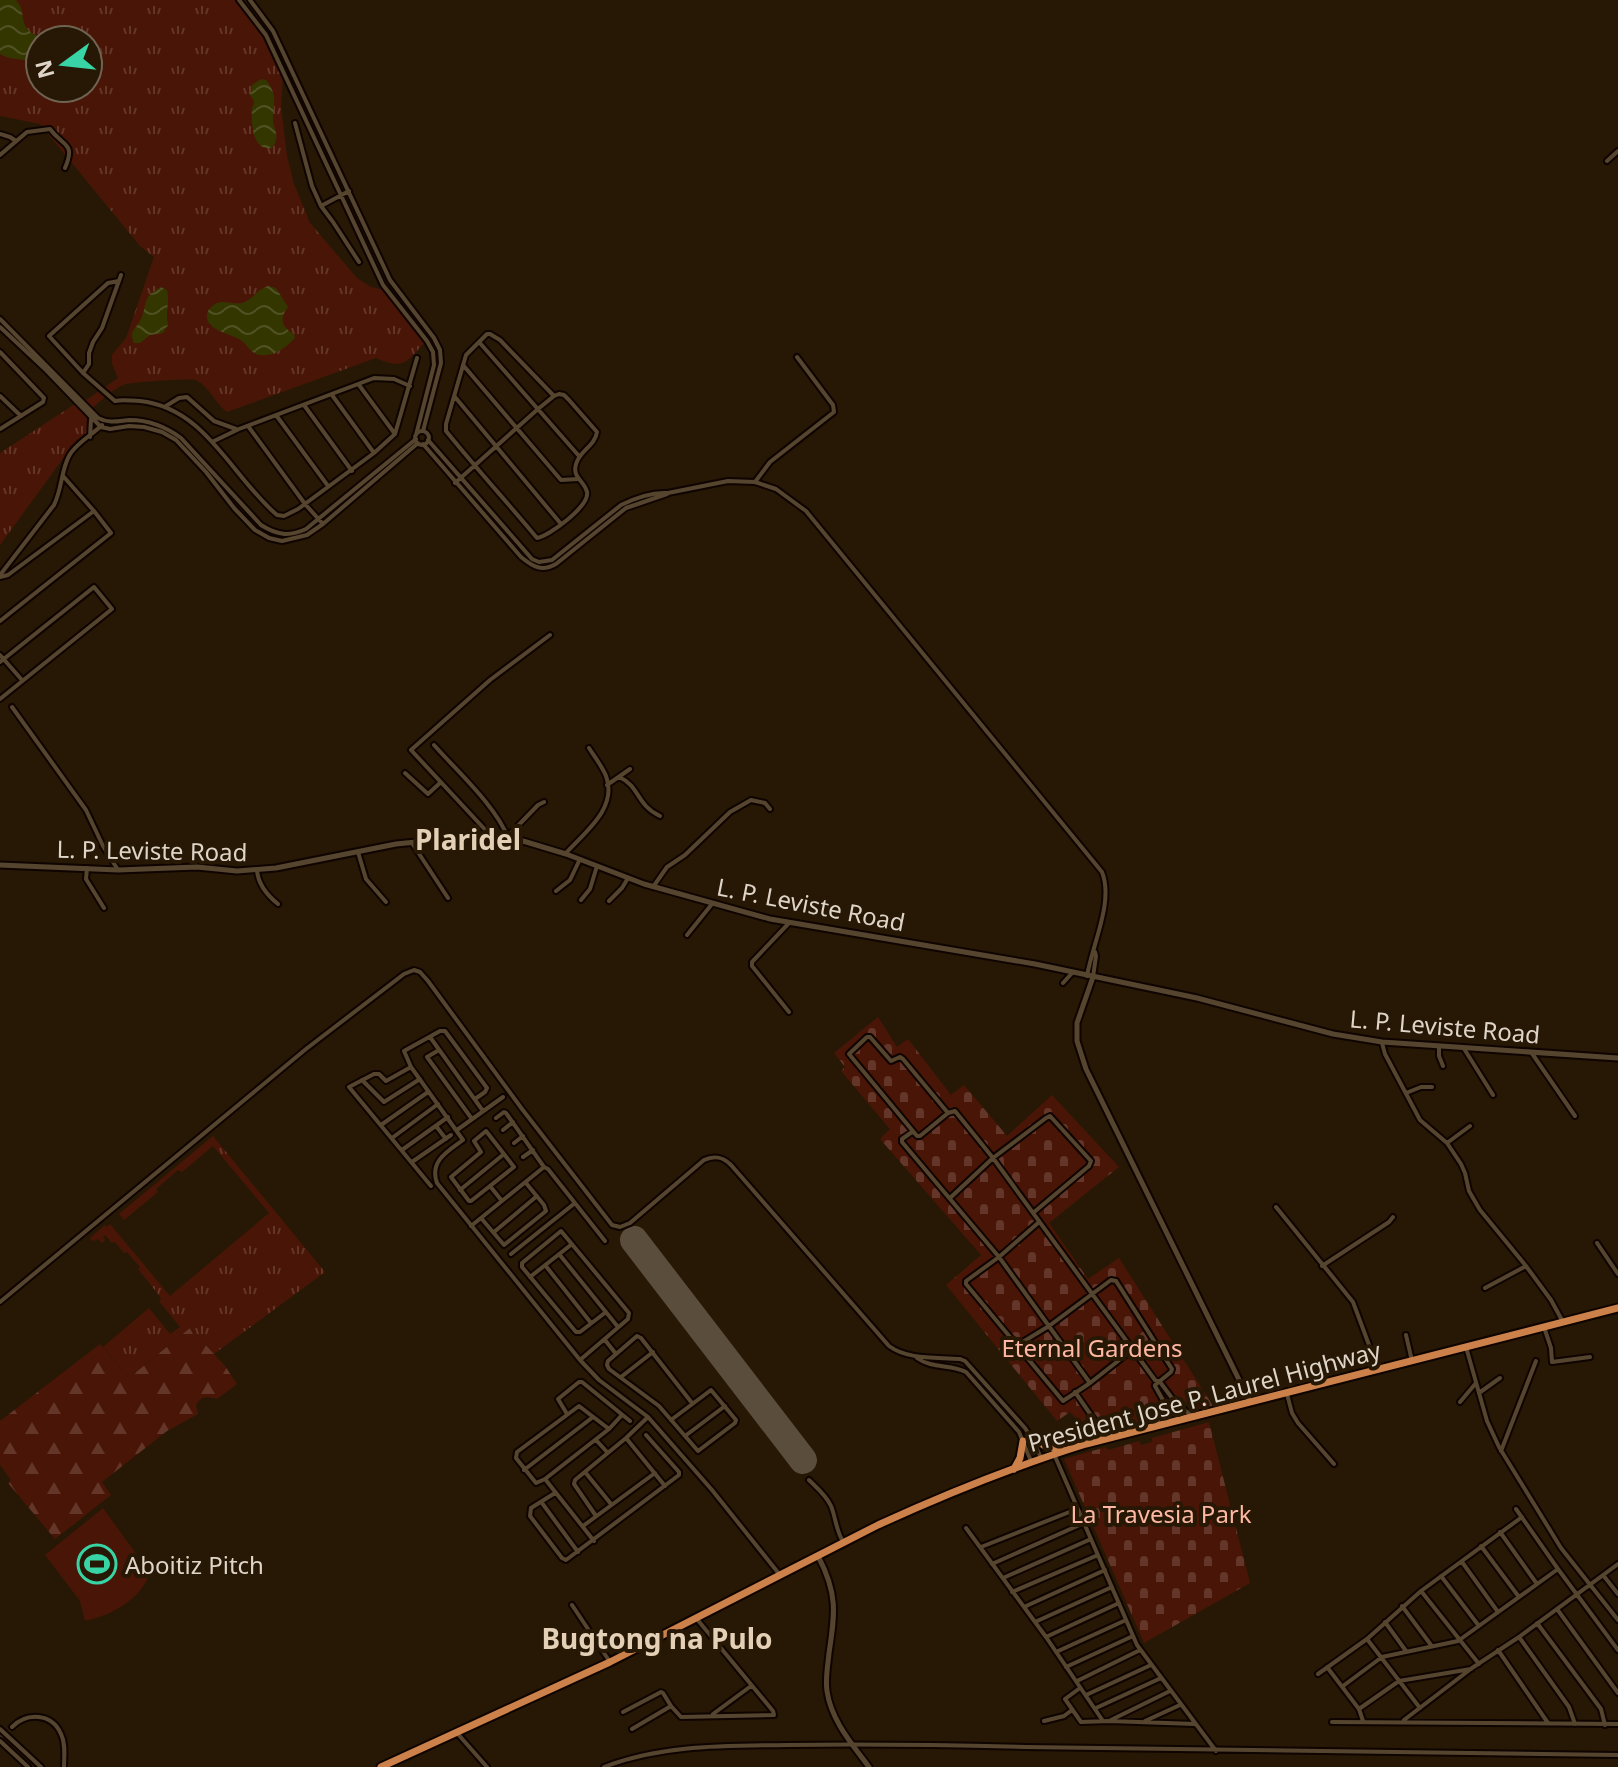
<svg xmlns="http://www.w3.org/2000/svg" width="1618" height="1767" font-family="'Noto Sans',sans-serif">
  <style>
    .grass { fill: url(#grass-tufts); fill-rule: evenodd }
    .forest { fill: url(#forest-firs) }
    .cemetery { fill: url(#cemetery-stones) }
    .pitch { fill: #491506 }
    .water { fill: url(#water-waves) }
    .lines { fill: none; stroke-linecap: round; stroke-linejoin: round }
    .runway { stroke: #5a4d3c; stroke-width: 28 }
    .street-tunnel { stroke: #423421; stroke-width: 4; stroke-dasharray: 4 2; stroke-linecap: butt }
    .street-casing { stroke: #0f0400; stroke-width: 8 }
    .secondary-casing { stroke: #0f0400; stroke-width: 9 }
    .highway-casing { stroke: #0f0400; stroke-width: 11 }
    .street { stroke: #55452f; stroke-width: 4 }
    .secondary { stroke: #55452f; stroke-width: 5 }
    .highway { stroke: #cc814b; stroke-width: 7 }
    .labels { text-anchor: middle; dominant-baseline: central; stroke-width: 8; stroke-linejoin: round; paint-order: stroke }
    .street-label { font-size: 24px; fill: #ded4c8; stroke: #261804 }
    .park-label { font-size: 24px; fill: #feb7a2; stroke: #261804 }
    .poi-label { font-size: 24px; fill: #ded4c8; stroke: #261804; text-anchor: start }
    .quarter-label { font-size: 28px; font-weight: bold; fill: #e3d0b6; stroke: #261804 }
  </style>
  <defs>
    <pattern id="grass-tufts" width="24" height="20" patternUnits="userSpaceOnUse" patternTransform="scale(2)"><rect width="24" height="20" fill="#491506"/><path d="M3 7l-1-3M5 7V3M7 7l1-3M15 17l-1-3M17 17v-4M19 17l1-3" fill="none" stroke="#633629"/></pattern>
    <pattern id="forest-firs" width="22" height="20" patternUnits="userSpaceOnUse" patternTransform="scale(2)"><rect width="22" height="20" fill="#491506"/><path d="M5 1l3.5 6h-7zM16 11l3.5 6h-7z" fill="#633629"/></pattern>
    <pattern id="cemetery-stones" width="16" height="16" patternUnits="userSpaceOnUse" patternTransform="scale(2)"><rect width="16" height="16" fill="#491506"/><path d="M2 7V4a2 2 0 0 1 4 0v3zM10 15v-3a2 2 0 0 1 4 0v3z" fill="#633629"/></pattern>
    <pattern id="water-waves" width="16" height="10" patternUnits="userSpaceOnUse" patternTransform="scale(2)"><rect width="16" height="10" fill="#343600"/><path d="M0 5q4-4 8 0t8 0" fill="none" stroke="#515224"/></pattern>
  </defs>
  <rect width="100%" height="100%" fill="#261804"/>
  <!-- grass -->
  <path class="grass" d="M0 0H235L262 31 283 74 281 107 287 156 294 184 310 223 357 278 371 287 388 291 426 341C407 361 405 371 376 358L227 412C215 403 209 386 196 380 190 378 133 382 126 384 111 389 97 404 85 415L90 426 86 434 70 449 0 545V453L75 404 88 399 118 378 112 364V355L126 338 154 257 140 246 40 124 0 116ZM40 40H88V88H40Z
    M213 1136 325 1272 214 1354 190 1328 129 1378 103 1347 149 1308 170 1334 180 1327 159 1301 161 1298 138 1269 140 1267 127 1252 124 1253 115 1242 112 1243 105 1235 103 1237 105 1240 102 1243 98 1239 93 1241 90 1238 105 1225 107 1227 110 1224 170 1296 269 1213 213 1146 182 1172 178 1170 156 1189 158 1192 124 1220 119 1214Z"/>
  <!-- forest -->
  <path class="forest" d="M190 1328 225 1366 237 1384 217 1399C207 1397 202 1395 196 1405L198 1414 167 1431 102 1482 111 1495 55 1539 8 1483 11 1480 0 1465V1421L100 1344 129 1378Z"/>
  <!-- cemetery -->
  <path class="cemetery" d="M878 1017 897 1047 908 1039 951 1095 964 1085 1007 1136 1052 1095 1119 1167 1049 1223 1088 1279 1119 1258 1213 1406 1196 1411 1181 1398 1160 1405 1151 1422 1091 1435 1070 1412 1057 1421 946 1285 981 1255 880 1139 890 1129 841 1071 845 1067 834 1053Z
    M1209 1422 1250 1583 1144 1643 1064 1459 1106 1447 1108 1450 1139 1441 1141 1445 1152 1442V1438Z"/>
  <!-- pitch -->
  <path class="pitch" d="M103 1508 150 1573C140 1600 112 1615 85 1621L80 1601 45 1555Z"/>
  <!-- water -->
  <path class="water" d="M0 0H16C22 7 22 10 23 19 26 38 48 38 63 40H40V68C30 56 13 62 0 54Z
    M261 79 266 80C277 94 274 101 273 117 272 130 282 134 272 148 252 152 251 122 252 108 253 105 254 103 254 101 253 99 251 97 250 95L252 85Z
    M268 286 276 288 288 307C279 319 281 326 294 334L295 338C286 348 271 359 256 354 249 351 245 341 237 338 227 333 201 328 208 311 210 308 214 304 217 303 225 300 234 305 242 303 253 300 257 289 268 286Z
    M161 287 167 290C170 303 165 313 168 325L163 333 150 335 140 343H134C128 330 136 330 141 319 148 302 142 297 161 287Z"/>
  <g class="lines">
    <!-- runway -->
    <path class="runway" d="M634 1240 803 1460"/>
    <!-- street-tunnel -->
    <path class="street-tunnel" d="M0 1738 12 1727"/>
    <defs>
      <path id="street" d="M239 0 266 35 383 285 427 341 433 352 434 365 416 435
        M250 0 273 31 390 280 434 338 440 350 441 363 423 431
        M295 123 312 186 321 206 333 222 359 262
        M0 134 10 137 16 141
        M0 155 27 132 50 129C63 147 76 142 65 168
        M1607 161 1618 151
        M321 206 349 191
        M119 281 108 283 49 336 83 373 115 401C123 399 131 401 140 401 206 408 231 476 277 515L284 516 298 509 374 453 395 434 417 358
        M0 319 98 418C110 424 118 421 130 420 149 420 166 427 181 438L261 525C277 535 289 537 306 529L416 439
        M0 327 46 370 101 427 110 429 129 426 144 427 162 432 176 440 206 472 234 508 255 530 269 538 282 541 307 535 323 524 418 443
        M479 342 579 456
        M0 352 44 398 43 402 0 429
        M463 365 561 480 578 479
        M83 373 89 364V353L93 342 102 328 121 275
        M359 385 395 434
        M332 395 374 453
        M0 396 21 416
        M455 397 561 524
        M304 405 352 471
        M166 406 179 398 187 397 214 421 236 429
        M276 415 328 486
        M248 426 305 504 323 524
        M415 438a7 7 0 1 1 14 0a7 7 0 1 1-14 0Z
        M90 437 91 419
        M428 440 532 559 539 562 552 560 621 505C635 498 653 492 668 493L728 481 755 482 776 489 806 511 1102 872C1114 902 1092 945 1087 976
        M214 441 239 429 374 378 394 379 410 386
        M423 444 521 557C533 567 542 572 556 564L626 508 667 494
        M755 482 770 462 834 412 833 405 797 357
        M455 483 538 409 554 396 559 394 564 395 569 400 597 432C595 446 580 450 576 464 572 478 584 480 587 492 590 506 549 536 537 538 507 502 475 467 446 431V424L466 355 487 334H490L500 340 554 396
        M0 575 54 505C62 489 61 471 69 456 75 444 92 435 102 425
        M0 577 8 575 94 511
        M0 621 111 533 94 511 63 476
        M0 655 22 680
        M0 662 94 587 112 609 0 699
        M12 707 86 810 103 846 118 870
        M434 745C456 770 497 807 508 838
        M405 773 428 794 441 782
        M619 777C640 786 636 805 660 816
        M607 785 630 769
        M491 836 411 750 490 680 550 635
        M507 837 538 805 544 802
        M412 843 448 898
        M358 852 366 879 386 902
        M566 853C585 832 618 808 606 776 602 766 594 756 589 748
        M87 868 86 879 104 908
        M257 870C258 884 268 896 278 904
        M653 887 667 867 685 855 730 812 751 800 765 803 770 809
        M556 891 570 880 580 859
        M581 900 590 889 597 866
        M609 901 622 888 628 878
        M789 923 752 962V966L789 1012
        M687 935 712 904
        M1093 977 1096 956 1095 952
        M1063 983 1073 972
        M430 1037 483 1111
        M1382 1043 1385 1054 1420 1120 1447 1143
        M1439 1046V1056L1443 1066
        M1463 1047 1493 1095
        M439 1050 427 1057 472 1119
        M1531 1052 1575 1116
        M411 1067 386 1081 379 1074H374L349 1087 431 1186
        M362 1080 384 1102 420 1079
        M1406 1093 1421 1087H1432
        M475 1099 485 1092 487 1088 445 1031H440L404 1051 411 1067 463 1140C448 1151 429 1161 437 1183L580 1360 599 1380 648 1417 712 1490 780 1575
        M948 1113 920 1136H917L849 1054 867 1037H870L891 1061 900 1057 903 1059 948 1113 955 1111 993 1158 1155 1380 1160 1382 1175 1402 1192 1416
        M381 1125 428 1092
        M436 1126 446 1139
        M1470 1126 1447 1143 1461 1164 1465 1173 1469 1191 1480 1210 1526 1266
        M457 1130 503 1097
        M503 1130 513 1122
        M486 1131 514 1167 471 1201H469L451 1177 481 1152 474 1141Z
        M912 1132 902 1139V1142L999 1257 1090 1383
        M392 1138 438 1104
        M514 1143 523 1136
        M402 1150 448 1117
        M523 1157 533 1150
        M412 1162 451 1135
        M544 1167 548 1169 605 1241
        M490 1186 502 1201
        M460 1190 504 1154
        M950 1198 993 1158 1046 1118 1050 1116 1091 1161 1089 1166 1033 1213
        M1276 1207 1353 1302 1378 1369
        M481 1218 504 1245 546 1211 544 1205 526 1183
        M1038 1223 999 1257 966 1281V1284L1063 1401 1090 1383 1132 1350
        M471 1226 544 1167 506 1113 504 1112 496 1118
        M494 1232 537 1196
        M1597 1243 1618 1274
        M511 1254 575 1203
        M559 1254 618 1327
        M545 1265 591 1323
        M1322 1266 1389 1222 1393 1217
        M530 1277 572 1244
        M1485 1288 1526 1266 1551 1300 1563 1322
        M0 1302 306 1049 404 974 414 970 420 972 428 981 522 1109 612 1225 620 1227 630 1223 704 1160C715 1155 723 1157 731 1165L889 1346C908 1360 936 1357 960 1359L965 1361 1025 1428 1034 1442 1041 1458
        M1544 1327 1551 1348 1552 1362 1590 1357
        M1406 1335 1412 1361
        M605 1340 616 1354
        M1016 1346 1049 1326 1111 1280 1116 1281 1172 1369 1171 1372 1155 1385
        M1466 1347 1487 1421 1499 1447 1561 1548 1618 1620
        M917 1358C932 1369 951 1364 966 1372L1019 1432 1031 1461
        M580 1360 628 1319 629 1313 561 1231 522 1263V1267L576 1332H580L606 1312
        M621 1377 653 1352
        M1155 1386 1164 1402 1156 1426
        M1075 1392 1102 1431
        M1479 1393 1500 1378
        M1287 1394 1292 1413 1298 1423 1334 1464
        M1460 1402 1476 1383
        M579 1406 609 1429 545 1479 536 1483 516 1458 517 1452Z
        M567 1414 558 1399 579 1382H582L630 1421
        M671 1420 711 1390 736 1420 735 1423 698 1451 659 1406 609 1369 607 1365 608 1361 637 1336 641 1338 692 1403
        M609 1429 622 1415
        M685 1436 725 1406
        M626 1438 665 1486
        M596 1440 607 1452
        M1501 1451 1536 1361
        M1054 1454 1137 1645 1216 1751
        M524 1470 593 1417
        M585 1472 611 1504
        M545 1479 594 1541
        M809 1480C817 1488 826 1495 831 1506 836 1518 836 1532 844 1543
        M555 1493 531 1508 530 1516 562 1558 566 1560 679 1475V1472L646 1435
        M542 1503 578 1552
        M1516 1509 1558 1569 1618 1650
        M596 1516 574 1484 575 1480 626 1438 648 1417
        M583 1526 655 1473
        M966 1528 1046 1637 1103 1721
        M1500 1532 1537 1584
        M1481 1546 1519 1597
        M981 1547 1077 1509
        M1462 1562 1498 1612
        M992 1564 1084 1523
        M1603 1575 1618 1594
        M1441 1576 1479 1626
        M1003 1578 1091 1539
        M1421 1591 1479 1664
        M1012 1592 1098 1555
        M572 1605 610 1662
        M1402 1606 1431 1645
        M1024 1607 1105 1570
        M1557 1609 1618 1693
        M1035 1622 1112 1587
        M1385 1622 1406 1651
        M1537 1623 1601 1709 1605 1725
        M1046 1637 1119 1603
        M1519 1637 1569 1707 1575 1724
        M1367 1639 1420 1708
        M1498 1650 1548 1723
        M1056 1652 1126 1620
        M1066 1667 1133 1636
        M1327 1667 1359 1709 1363 1721
        M1318 1674 1367 1639 1421 1591 1522 1517
        M1077 1681 1140 1650
        M1343 1686 1382 1657 1458 1641 1558 1569
        M1080 1688 1065 1699 1081 1722 1109 1721 1195 1724
        M1086 1695 1151 1665
        M1096 1708 1161 1678
        M1359 1709 1399 1681 1471 1669
        M623 1712 661 1692 663 1693 671 1706 681 1717 774 1715 773 1711 696 1618
        M713 1714 751 1686
        M1111 1720 1170 1691
        M1404 1720 1472 1668 1519 1637 1618 1564
        M1044 1721 1064 1716 1072 1710
        M1145 1721 1180 1705
        M1332 1722 1618 1724
        M12 1727C27 1712 52 1713 61 1734 66 1744 64 1756 64 1767
        M0 1729 41 1767
        M632 1729 671 1706
        M457 1733 487 1767
        M0 1741 28 1767
        M604 1767C663 1744 727 1746 789 1745 868 1744 946 1745 1025 1747 1223 1751 1420 1751 1618 1755"/>
      <path id="secondary" d="M0 865 118 870 197 867 237 871 276 868 396 844 467 837 508 838 523 841 566 854 644 884 770 919 1035 964 1197 998 1333 1034 1382 1042 1618 1058
        M1093 977 1077 1023V1041L1086 1069 1250 1402
        M818 1556C838 1594 835 1613 829 1653 828 1665 825 1679 827 1691 831 1720 852 1744 869 1767"/>
      <path id="highway" d="M1030 1436 1045 1446 1063 1450
        M1014 1469 1020 1458 1023 1441
        M381 1767 610 1662 878 1525C946 1494 1015 1466 1086 1444L1618 1308"/>
    </defs>
    <!-- street casing -->
    <use href="#street" class="street-casing"/>
    <!-- secondary casing -->
    <use href="#secondary" class="secondary-casing"/>
    <!-- highway casing -->
    <use href="#highway" class="highway-casing"/>
    <!-- street -->
    <use href="#street" class="street"/>
    <!-- secondary -->
    <use href="#secondary" class="secondary"/>
    <!-- highway -->
    <use href="#highway" class="highway"/>
  </g>
  <!-- icons -->
  <defs>
    <symbol id="stadium-ring" viewBox="-11 -11 22 22"><circle r="9.5" fill="#261804" stroke="#39d4a5" stroke-width="1.5"/><path d="M0-5a6.5 5 0 1 0 0 10a6.5 5 0 1 0 0-10ZM-3.5-1.8h7v3.6h-7Z" fill="#39d4a5"/></symbol>
  </defs>
  <g fill-rule="evenodd">
    <use href="#stadium-ring" x="75" y="1542" width="44" height="44"/>
  </g>
  <g class="labels">
    <!-- street labels -->
    <g class="street-label">
      <text transform="translate(152 850) rotate(1)">L. P. Leviste Road</text>
      <text transform="translate(811 904) rotate(11)">L. P. Leviste Road</text>
      <text transform="translate(1445 1026) rotate(5)">L. P. Leviste Road</text>
      <text transform="translate(1204 1396) rotate(-15)">President Jose P. Laurel Highway</text>
    </g>
    <!-- park labels -->
    <g class="park-label">
      <text x="1092" y="1347">Eternal Gardens</text>
      <text x="1161" y="1513">La Travesia Park</text>
    </g>
    <!-- poi labels -->
    <g class="poi-label">
      <text x="125" y="1564">Aboitiz Pitch</text>
    </g>
    <!-- quarter labels -->
    <g class="quarter-label">
      <text x="468" y="839">Plaridel</text>
      <text x="657" y="1638">Bugtong na Pulo</text>
    </g>
  </g>
  <!-- north arrow -->
  <g transform="translate(64 64) rotate(255)"><circle r="38" fill="#261804" stroke="#706352" stroke-width="2"/>
  <path d="M0-6L14 30L0 20L-14 30Z" fill="#39d4a5"/>
  <text y="-12" font-size="22" font-weight="bold" text-anchor="middle" fill="#ded4c8">N</text>
  </g>
</svg>
